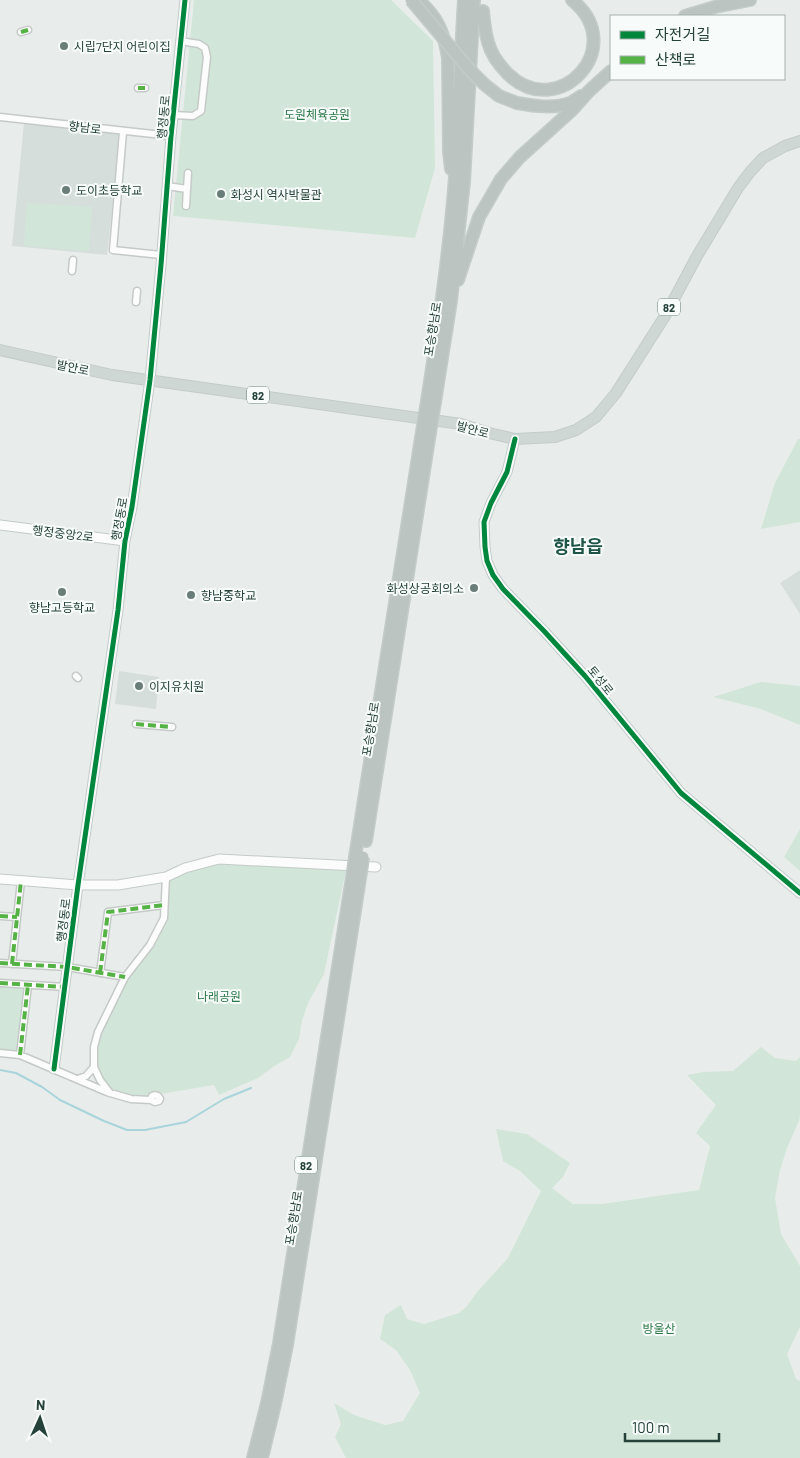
<svg xmlns="http://www.w3.org/2000/svg" width="800" height="1458" font-family="Barlow,'Noto Sans KR',sans-serif">
  <style>
    .built { fill: #d6dedb }
    .green { fill: #d1e6d8 }
    .lines { fill: none; stroke-linecap: round; stroke-linejoin: round }
    .stream { stroke: #a9d4db; stroke-width: 2 }
    .street-casing { stroke: #c5cac8; stroke-width: 9 }
    .secondary-casing { stroke: #c3cbc8; stroke-width: 11 }
    .primary-casing { stroke: #c3ccc9; stroke-width: 12 }
    .highway-casing { stroke: #c3ccc9; stroke-width: 14 }
    .street { stroke: #fcfcfc; stroke-width: 6 }
    .secondary { stroke: #fcfcfc; stroke-width: 9 }
    .primary { stroke: #cfd7d5; stroke-width: 10 }
    .highway { stroke: #bcc4c2; stroke-width: 11 }
    .highway-bridge-casing { stroke: #c3ccc9; stroke-width: 14; stroke-linecap: butt }
    .highway-bridge { stroke: #bcc4c2; stroke-width: 11 }
    .quiet { stroke: #55b346; stroke-width: 4; stroke-dasharray: 8 4; stroke-linecap: butt }
    .cycleway-casing { stroke: #f7fbf9; stroke-width: 8 }
    .cycleway { stroke: #00873e; stroke-width: 5 }
    .poi-dot { fill: #697e78; stroke: #f7fbf9; stroke-width: 2 }
    .labels { text-anchor: middle; dominant-baseline: central; stroke-width: 4; stroke-linejoin: round; paint-order: stroke }
    .shield { fill: #f7fbf9; stroke: #637a73; stroke-width: 1 }
    .shield-label { font-size: 11px; font-weight: bold; fill: #24423a }
    .poi-label { font-size: 12px; fill: #24423a; stroke: #f7fbf9; text-anchor: start }
    .park-label { font-size: 12px; fill: #2d7a4b; stroke: #f7fbf9 }
    .street-label { font-size: 12px; fill: #24423a; stroke: #f7fbf9 }
    .district-label { font-size: 18px; font-weight: bold; fill: #1f5548; stroke: #f7fbf9 }
  </style>
  <rect width="100%" height="100%" fill="#e8edeb"/>
  <!-- built -->
  <path class="built" d="M24 123 120 134 107 255 12 246Z
    M800 570V614L780 583Z
    M119 671 159 677 156 709 115 704Z"/>
  <!-- green -->
  <path class="green" d="M194 0H391L433 41 435 168 415 238 173 216Z
    M27 203 92 207 89 251 24 246Z
    M798 439H800V522L761 529 775 483Z
    M761 682 800 686V725L761 709 713 697Z
    M800 829V871L784 857Z
    M204 863 347 865 324 974 308 1003 302 1021 299 1039 290 1057 276 1065 258 1078 219 1095 214 1085 131 1099 110 1093 94 1067V1047L125 977 164 918 166 877Z
    M0 983 28 985 20 1055 0 1053Z
    M761 1047 775 1058 796 1061 800 1057V1115L799 1121 787 1148 780 1170 775 1198 781 1234 800 1266V1327L787 1354 796 1379 800 1381V1458H346L335 1437 341 1424 334 1403 354 1415 385 1425 403 1421 420 1393 410 1370 396 1350 380 1339 385 1315 401 1305 407 1319 424 1324 459 1313 467 1306 477 1292 508 1258 541 1191 520 1171 503 1161 496 1129 527 1134 570 1163 563 1177 552 1188 573 1204H602L699 1190 710 1146 696 1133 716 1105 687 1075 703 1072 733 1071Z"/>
  <g class="lines">
    <!-- stream -->
    <path class="stream" d="M0 1070 16 1073 42 1087 60 1100 104 1121 127 1130H145L186 1122 224 1099 251 1088"/>
    <defs>
      <path id="street" d="M21 32 28 30
        M138 88H145
        M173 115 193 116 201 111 207 57 205 48 199 44 180 41
        M0 117 171 136
        M123 132 113 250 161 255
        M167 186 187 189 188 173
        M186 206 187 189
        M72 271 73 260
        M136 302 137 291
        M76 676 78 678
        M136 724 172 727
        M0 916 17 917
        M0 963 67 967 125 977
        M12 964 21 881
        M100 973 108 912 164 905
        M0 983 65 987
        M0 1053 20 1055 107 1092 131 1099 151 1100 155 1102 159 1101 160 1099 158 1096 155 1095 152 1096 151 1100
        M20 1055 28 985
        M94 1067 100 1080 110 1093
        M78 1079 86 1076 94 1067V1047L98 1032 125 977 150 945 164 918 166 877"/>
      <path id="secondary" d="M515 439 507 472 491 503 484 522 485 547 487 561 493 575 503 589 544 631 585 676 681 793 800 893
        M0 525 125 541
        M0 879 78 885H118L166 877 185 868 219 859 376 867
        M54 1069 78 885 118 610 125 541 132 507 150 380 161 265 171 136 185 0"/>
      <path id="primary" d="M0 350 112 375 461 424 489 433 515 439 555 437 576 430 596 417 616 393 649 341 665 316 697 256 738 188 750 172 763 158 785 146 800 141"/>
      <path id="highway" d="M418 0C438 17 444 33 448 58L449 152 451 169
        M483 11C484 21 485 32 488 42 491 54 499 65 508 74 558 123 630 47 572 0
        M685 16 715 7 750 0
        M517 103C534 106 554 109 570 103 574 101 578 98 581 96
        M458 280 479 217 501 179 520 157 572 110 589 91 611 71
        M427 401C438 331 448 261 454 190 459 127 460 63 464 0
        M435 402 451 301 464 182 474 0
        M366 841 429 439
        M355 857 421 438
        M253 1458 267 1403 279 1343 353 871
        M262 1458 275 1404 287 1345 361 872"/>
    </defs>
    <!-- street casing -->
    <use href="#street" class="street-casing"/>
    <!-- secondary casing -->
    <use href="#secondary" class="secondary-casing"/>
    <!-- primary casing -->
    <use href="#primary" class="primary-casing"/>
    <!-- highway casing -->
    <use href="#highway" class="highway-casing"/>
    <!-- street -->
    <use href="#street" class="street"/>
    <!-- secondary -->
    <use href="#secondary" class="secondary"/>
    <!-- primary -->
    <use href="#primary" class="primary"/>
    <!-- highway -->
    <use href="#highway" class="highway"/>
    <defs>
      <path id="highway-bridge" d="M411 0 469 69 484 84 499 96 517 103
        M421 438 427 401
        M429 439 435 402
        M353 871 355 857
        M361 872 363 857"/>
    </defs>
    <!-- highway-bridge casing -->
    <use href="#highway-bridge" class="highway-bridge-casing"/>
    <!-- highway-bridge -->
    <use href="#highway-bridge" class="highway-bridge"/>
    <!-- quiet -->
    <path class="quiet" d="M21 32 28 30
      M138 88H145
      M136 724 172 727
      M0 916 17 917
      M0 963 67 967 125 977
      M12 964 21 881
      M100 973 108 912 164 905
      M0 983 65 987
      M20 1055 28 985"/>
    <defs>
      <path id="cycleway" d="M515 439 507 472 491 503 484 522 485 547 487 561 493 575 503 589 544 631 585 676 681 793 800 893
        M54 1069 78 885 118 610 125 541 132 507 150 380 161 265 171 136 185 0"/>
    </defs>
    <!-- cycleway casing -->
    <use href="#cycleway" class="cycleway-casing"/>
    <!-- cycleway -->
    <use href="#cycleway" class="cycleway"/>
  </g>
  <!-- markers -->
  <g class="poi-dot">
    <circle cx="64" cy="46" r="5"/>
    <circle cx="66" cy="190" r="5"/>
    <circle cx="221" cy="194" r="5"/>
    <circle cx="474" cy="588" r="5"/>
    <circle cx="62" cy="592" r="5"/>
    <circle cx="191" cy="595" r="5"/>
    <circle cx="139" cy="686" r="5"/>
  </g>
  <g class="labels">
    <!-- shield labels -->
    <g class="shield">
      <rect x="658" y="298.5" width="22" height="17" rx="4"/>
      <rect x="247" y="386.5" width="22" height="17" rx="4"/>
      <rect x="295" y="1156.5" width="22" height="17" rx="4"/>
    </g>
    <g class="shield-label">
      <text x="669" y="307">82</text>
      <text x="258" y="395">82</text>
      <text x="306" y="1165">82</text>
    </g>
    <!-- poi labels -->
    <g class="poi-label">
      <text x="74" y="46">시립7단지 어린이집</text>
      <text x="76" y="190">도이초등학교</text>
      <text x="231" y="194">화성시 역사박물관</text>
      <text x="464" y="588" text-anchor="end">화성상공회의소</text>
      <text x="201" y="595">향남중학교</text>
      <text x="62" y="607" text-anchor="middle">향남고등학교</text>
      <text x="149" y="686">이지유치원</text>
    </g>
    <!-- park labels -->
    <g class="park-label">
      <text x="317" y="114">도원체육공원</text>
      <text x="219" y="996">나래공원</text>
      <text x="659" y="1328">방울산</text>
    </g>
    <!-- street labels -->
    <g class="street-label">
      <text transform="translate(163 117) rotate(-85)">행정동로</text>
      <text transform="translate(85 127) rotate(7)">향남로</text>
      <text transform="translate(432 329) rotate(-81)">포승향남로</text>
      <text transform="translate(73 367) rotate(12)">발안로</text>
      <text transform="translate(473 429) rotate(15)">발안로</text>
      <text transform="translate(119 519) rotate(-80)">행정동로</text>
      <text transform="translate(63 533) rotate(7)">행정중앙2로</text>
      <text transform="translate(601 680) rotate(51)">토성로</text>
      <text transform="translate(370 729) rotate(-81)">포승향남로</text>
      <text transform="translate(63 920) rotate(-83)">행정동로</text>
      <text transform="translate(293 1218) rotate(-81)">포승향남로</text>
    </g>
    <!-- district labels -->
    <g class="district-label">
      <text x="578" y="546">향남읍</text>
    </g>
  </g>
  <!-- legend -->
  <rect x="610" y="15" width="175" height="65" fill="#f7fbf9" stroke="#a3b1ad"/>
  <rect x="620" y="31" width="25" height="8" fill="#00873e" stroke="#a3b1ad"/>
  <text x="655" y="40" font-size="15" fill="#24423a">자전거길</text>
  <rect x="620" y="56" width="25" height="8" fill="#55b346" stroke="#a3b1ad"/>
  <text x="655" y="65" font-size="15" fill="#24423a">산책로</text>
  <!-- north arrow -->
  <g transform="translate(40 1418) rotate(3)" stroke="#f7fbf9" stroke-width="4" paint-order="stroke">
  <path d="M0-4L9 19L0 12L-9 19Z" fill="#24423a"/>
  <text y="-8" font-size="14" font-weight="bold" text-anchor="middle" fill="#24423a">N</text>
  </g>
  <!-- scale -->
  <path d="M625 1433v8h94v-8" fill="none" stroke="#24423a" stroke-width="2.5"/>
  <text x="632" y="1433" font-size="15" fill="#24423a" stroke="#f7fbf9" stroke-width="4" paint-order="stroke">100 m</text>
</svg>
